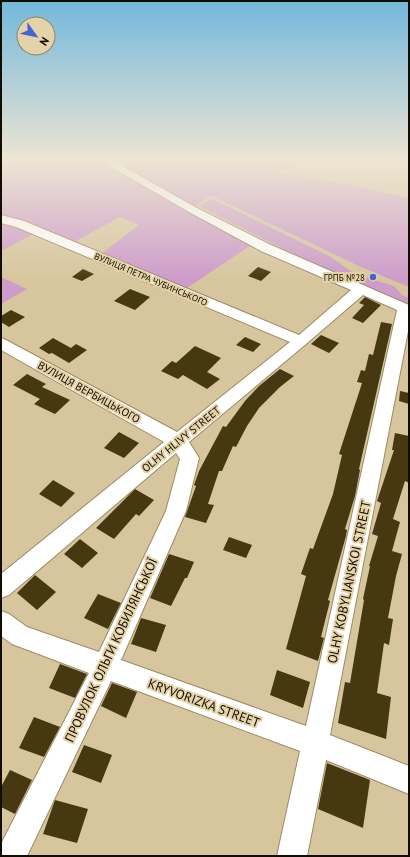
<svg xmlns="http://www.w3.org/2000/svg" width="410" height="857" font-family="'PT Sans',sans-serif">
  <style>
    .green { fill: #cd9cca }
    .building { fill: #463811 }
    .lines { fill: none; stroke-linecap: round; stroke-linejoin: round }
    .minor-casing { stroke: #9b8b64; stroke-width: 2 }
    .minor { fill: #fff; fill-rule: evenodd }
    .poi-dot { fill: #4463d6; stroke: #e4d3a9; stroke-width: 1.5 }
    .labels { text-anchor: middle; dominant-baseline: central; stroke-width: 4; stroke-linejoin: round; paint-order: stroke }
    .far-poi-label { font-size: 9px; fill: #120c01; stroke: #e4d3a9; text-anchor: end }
    .far-street-label { font-size: 9px; fill: #120c01; stroke: #e4d3a9 }
    .street-label { font-size: 11px; fill: #120c01; stroke: #e4d3a9 }
    .near-street-label { font-size: 13px; fill: #120c01; stroke: #e4d3a9 }
  </style>
  <rect width="100%" height="100%" fill="#d7c69d"/>
  <!-- green -->
  <path class="green" d="M1 160H304L278 173 357 186 409 198V287L361 267 214 197 207 198 189 212 251 245 187 288 101 254 139 225 120 217 74 242 41 230 1 251Z
    M211 198 331 257 355 274 394 286 402 295 409 298V308L327 271 199 206Z
    M1 277 27 289 1 304Z"/>
  <!-- building -->
  <path class="building" d="M258 267 271 272 261 281 248 276Z
    M83 269 94 274 82 281 72 277Z
    M130 289 150 297 135 310 114 301Z
    M365 297 381 305 363 323 352 318 364 305 359 303Z
    M11 310 25 317 9 327 1 322V316Z
    M381 322 392 324 359 469 360 470 355 496 345 529 347 530 346 536 328 600 330 601 321 637 324 638 318 661 286 649 306 576 301 574 310 548 313 549 333 494 342 455 339 454 362 383 357 382 361 370 365 371 369 354 373 355Z
    M321 335 339 343 329 353 311 344Z
    M245 337 261 344 253 352 236 345Z
    M53 338 71 348 76 344 87 350 69 363 52 353 49 354 39 348Z
    M195 346 221 358 207 372 220 379 207 389 183 375 178 379 161 371 172 361 176 363Z
    M280 369 294 376 280 387 259 408 247 426 236 447 233 446 222 471H219L208 504 214 505 206 523 185 517 196 486 194 485 199 471 223 426 226 427 245 401 259 386Z
    M27 374 46 384 42 387 70 400 55 414 34 404 40 399 13 385Z
    M400 391 409 393V404L399 401Z
    M119 432 139 443 124 458 104 448Z
    M395 433 409 436V483L405 481 393 519 400 522 392 551 402 554 396 576 388 618 393 619 389 645 384 643 377 693 391 697 386 739 338 723 345 682 350 683 364 600 363 599 370 566H369L378 536 372 534 381 503 377 501 394 450H392Z
    M53 480 75 493 61 507 39 494Z
    M135 489 154 500 139 516 136 514 114 539 96 528Z
    M229 537 252 545 246 558 223 550Z
    M80 539 98 553 82 568 64 554Z
    M169 554 194 562 187 578H185L171 606 150 598Z
    M35 575 56 592 37 610 17 593Z
    M98 594 121 603 108 629 84 618Z
    M141 618 166 625 156 652 131 644Z
    M60 664 87 674 75 698 49 688Z
    M277 670 310 682 303 708 270 695Z
    M112 683 137 692 126 718 101 706Z
    M34 717 60 727 44 757 19 748Z
    M84 745 112 755 101 783 72 772Z
    M327 763 370 780 363 828 318 809Z
    M10 770 32 780 15 814 1 807V787Z
    M55 800 88 809 77 843 43 834Z"/>
  <g class="lines">
    <defs>
      <path id="minor" d="M99 160H112L197 208 271 245 409 305V326L330 735 409 766V794L326 760 307 856H277L300 751 111 681 27 856H1V844L89 673 12 644 1 636V611L9 614 27 627 99 652 166 511 180 459 176 453 9 595 1 598V574L164 442 1 350V338L6 340 177 432 290 342 16 227 1 223V215L24 221 299 335 351 290 261 251 189 212ZM363 295 397 310 306 726 121 660 186 511 199 458 189 442 306 344Z"/>
    </defs>
    <!-- minor casing -->
    <use href="#minor" class="minor-casing"/>
    <!-- minor -->
    <use href="#minor" class="minor"/>
  </g>
  <!-- sky -->
  <linearGradient id="sky" x2="0" y2="1"><stop stop-color="#72b8dc"/><stop offset="0.57" stop-color="#ede5d3"/><stop offset="1" stop-color="#ede5d3" stop-opacity="0"/></linearGradient>
  <rect width="410" height="280" fill="url(#sky)"/>
  <!-- markers -->
  <circle class="poi-dot" cx="373" cy="277" r="4"/>
  <g class="labels">
    <!-- far-poi labels -->
    <g class="far-poi-label">
      <text x="365" y="277">ГРПБ №28</text>
    </g>
    <!-- far-street labels -->
    <g class="far-street-label">
      <text transform="translate(151 279) rotate(23)">ВУЛИЦЯ ПЕТРА ЧУБИНСЬКОГО</text>
    </g>
    <!-- street labels -->
    <g class="street-label">
      <text transform="translate(89 392) rotate(29)">ВУЛИЦЯ ВЕРБИЦЬКОГО</text>
      <text transform="translate(181 439) rotate(-39)">OLHY HLIVY STREET</text>
    </g>
    <!-- near-street labels -->
    <g class="near-street-label">
      <text transform="translate(349 582) rotate(-78)">OLHY KOBYLIANSKOI STREET</text>
      <text transform="translate(111 650) rotate(-65)">ПРОВУЛОК ОЛЬГИ КОБИЛЯНСЬКОЇ</text>
      <text transform="translate(204 703) rotate(20)">KRYVORIZKA STREET</text>
    </g>
  </g>
  <!-- border -->
  <rect width="410" height="857" fill="none" stroke="#120c01" stroke-width="4"/>
  <!-- north arrow -->
  <g transform="translate(36 36) rotate(123)"><circle r="19" fill="#e4d3a9" stroke="#908366"/>
  <path d="M0-3L7 15L0 10L-7 15Z" fill="#4463d6"/>
  <text y="-6" font-size="11" font-weight="bold" text-anchor="middle" fill="#120c01">N</text>
  </g>
</svg>
